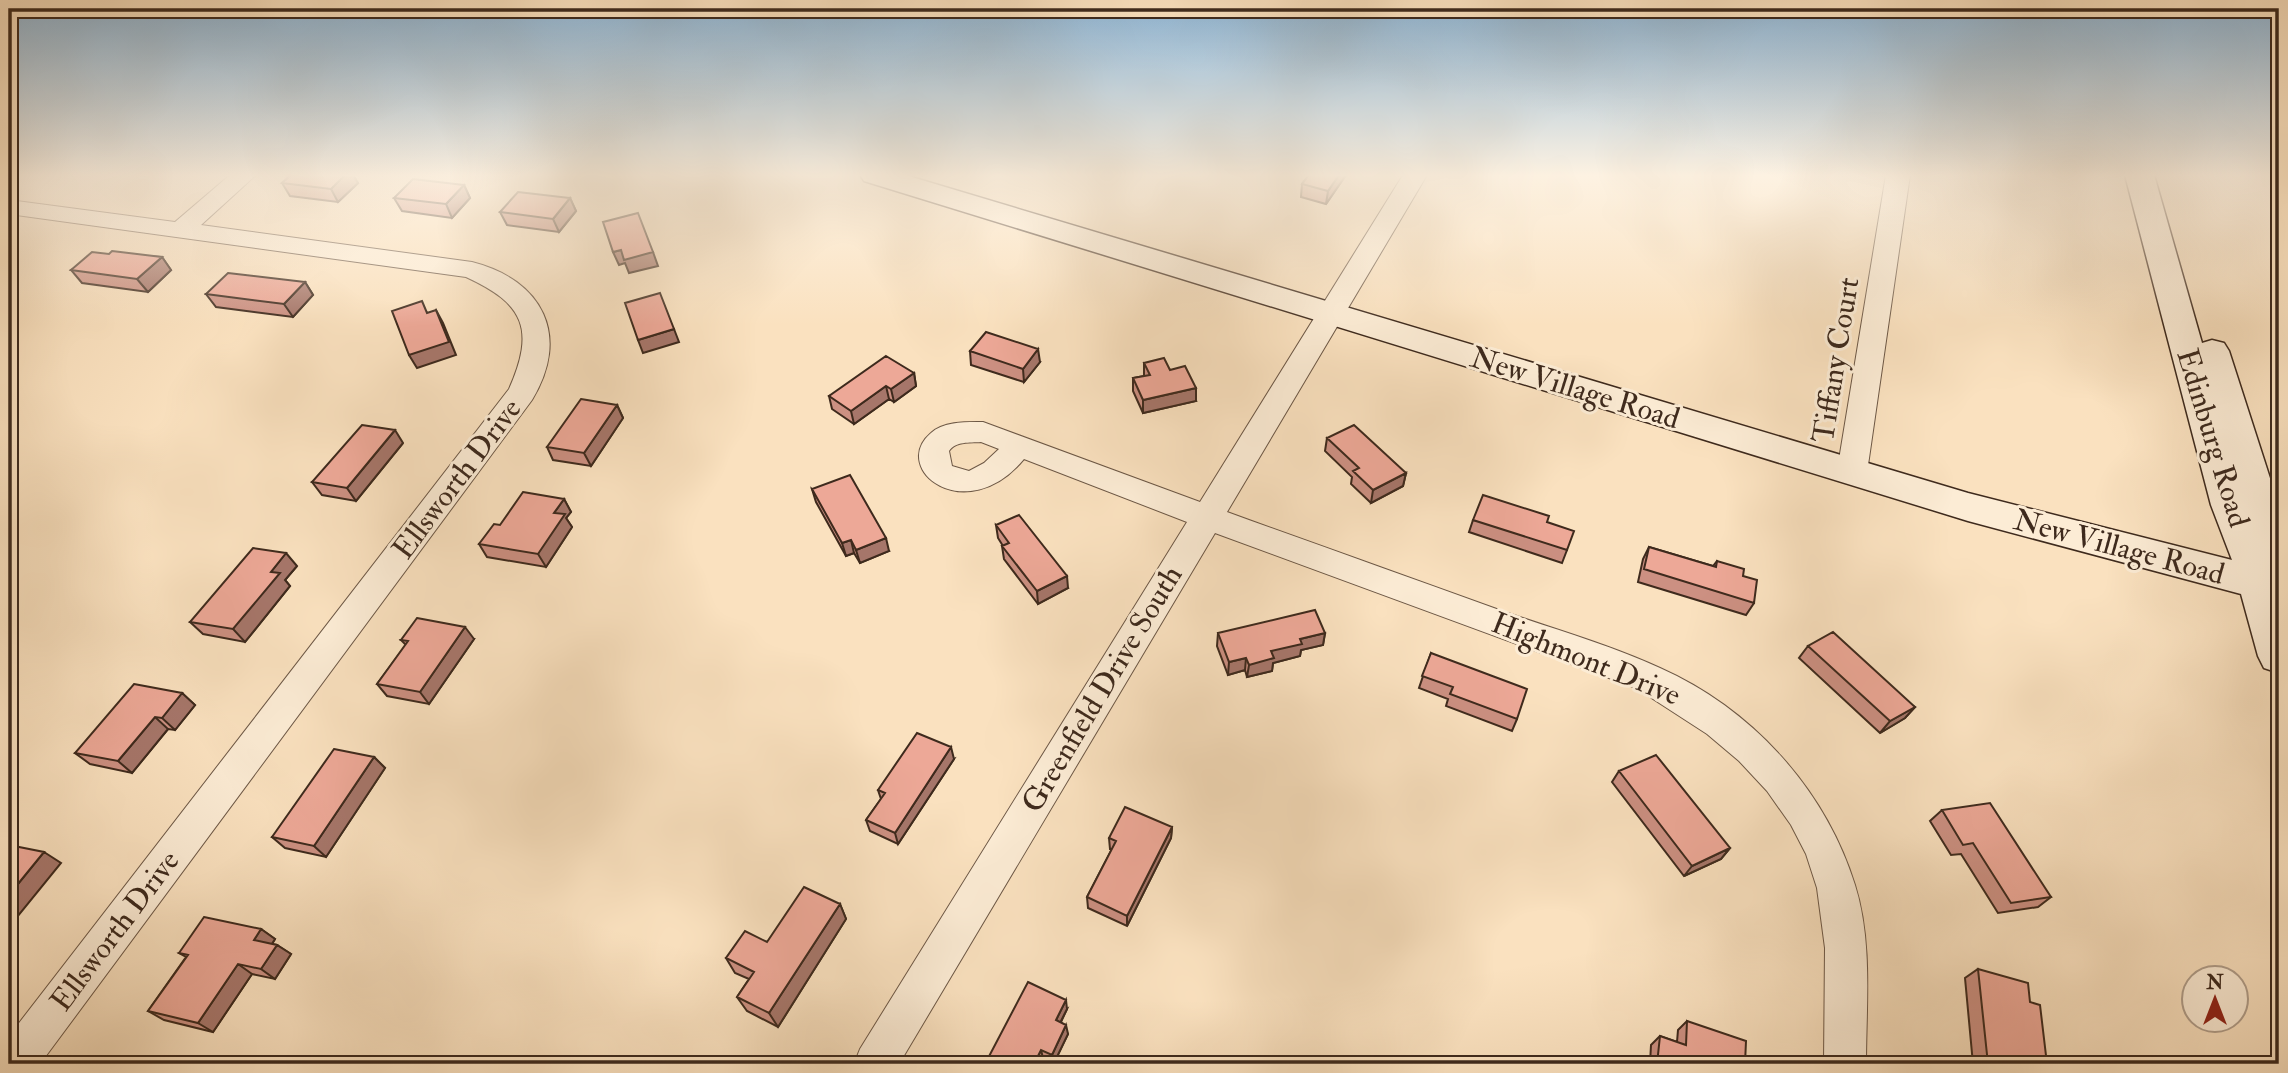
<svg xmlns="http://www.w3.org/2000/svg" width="2288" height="1073" font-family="'IM FELL Double Pica',serif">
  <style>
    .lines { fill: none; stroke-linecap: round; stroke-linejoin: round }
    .minor-casing { stroke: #6d5846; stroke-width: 2 }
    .secondary-casing { stroke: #3e2a1d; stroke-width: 3 }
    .minor { fill: #fcecd5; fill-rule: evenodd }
    .secondary { fill: #fcecd5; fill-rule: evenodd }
    .wall { fill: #cc9082; stroke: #3e2a1d; stroke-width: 2 }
    .shaded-wall { fill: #a6766a; stroke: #3e2a1d; stroke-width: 2 }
    .building { fill: #eda897; stroke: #3e2a1d; stroke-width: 2 }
    .labels { text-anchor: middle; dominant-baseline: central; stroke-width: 6; stroke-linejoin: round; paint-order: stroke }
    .street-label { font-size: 30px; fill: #3e2a1d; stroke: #fcecd5 }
  </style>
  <rect width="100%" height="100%" fill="#fae1bf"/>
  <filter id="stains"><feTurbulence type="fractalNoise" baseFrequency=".00286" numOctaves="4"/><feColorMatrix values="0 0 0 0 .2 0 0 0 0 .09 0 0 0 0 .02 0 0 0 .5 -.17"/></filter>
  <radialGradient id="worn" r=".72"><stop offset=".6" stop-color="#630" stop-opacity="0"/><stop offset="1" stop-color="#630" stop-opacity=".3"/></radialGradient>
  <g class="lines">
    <defs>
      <path id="minor" d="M230 175H256L201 225 472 262C543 280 571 336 532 400L40 1064H9V1036L509 389C535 330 525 304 466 277L9 214V200L175 222Z
        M1403 175H1427L1227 512C1315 544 1403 575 1491 607 1546 627 1606 643 1660 668 1752 709 1825 789 1855 885 1873 942 1866 1006 1866 1064H1824L1825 948 1817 888 1806 854 1791 825 1767 791 1739 761 1707 734 1636 688 1215 533 899 1064H854L860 1049 1187 522 1024 459C966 529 889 469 931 433 944 421 967 422 983 422L1200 502ZM981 442 999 449 984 463 969 471 952 466 949 451C956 441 969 443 981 442Z
        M1886 175H1910L1867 472 1863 480 1852 483 1841 480 1837 472Z"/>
      <path id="secondary" d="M860 175H905L1968 493 2232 560 2211 505 2125 175H2154L2202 343 2212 340 2224 343 2229 351 2277 500V530L2270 557 2274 571 2279 572V673L2264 668 2258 656 2241 594 1968 521 864 181Z"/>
    </defs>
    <!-- minor casing -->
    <use href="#minor" class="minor-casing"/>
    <!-- secondary casing -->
    <use href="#secondary" class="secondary-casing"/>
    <!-- minor -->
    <use href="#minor" class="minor"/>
    <!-- secondary -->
    <use href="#secondary" class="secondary"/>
  </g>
  <!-- wall -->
  <path class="wall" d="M291 175H353L358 183 338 202 290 196 282 183Z
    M1309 175H1346L1326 204 1301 197 1302 184Z
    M464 185 470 198 452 218 402 211 394 198Z
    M570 198 576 211 559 232 507 225 500 212Z
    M109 254 162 257 171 270 148 292 82 283 71 270Z
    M305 282 313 295 293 317 216 307 206 294Z
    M970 351 1040 362 1024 382 971 365Z
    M1144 363 1170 370 1196 401 1143 413 1133 391V378L1144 376Z
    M914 373 916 386 894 402 889 399 854 424 832 409 829 396Z
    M617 405 623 418 591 466 553 460 547 447Z
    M1327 438 1406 473 1403 486 1371 503 1351 484 1352 477 1325 451Z
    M403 443 356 501 322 495 312 482Z
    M812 489 889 551 860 563 854 553 846 556 816 502Z
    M564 499 571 512 566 518 572 527 546 567 487 557 479 544 500 525Z
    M1473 520 1547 522 1567 550 1562 563 1469 532Z
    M996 525 1068 588 1038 604 1004 559 1002 546H1003L998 538Z
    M1649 547 1713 566 1717 561 1754 603 1746 615 1638 582 1643 559Z
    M297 566 285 580 290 586 245 642 203 634 190 622Z
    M1218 633H1325L1323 645 1301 650 1300 656 1273 663 1272 671 1247 677 1245 670 1228 675 1217 646Z
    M474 639 429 704 387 696 377 684 406 645 401 640Z
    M1808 646 1915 707 1905 718 1880 733 1799 658Z
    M1431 653 1517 719 1512 731 1446 706 1448 699 1419 688Z
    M182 693 195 705 175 730 168 729 132 773 90 764 75 753Z
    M374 757 385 768 326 857 285 848 272 837Z
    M954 759 898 844 870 831 866 820 881 799 878 790Z
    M1619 771 1730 848 1721 859 1684 876 1612 782Z
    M1942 810 2051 897 2038 907 1998 913 1961 854 1951 855 1930 821Z
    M1172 827 1171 838 1127 926 1088 908 1087 897 1112 849H1110L1109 838Z
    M840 904 846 919 778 1027 747 1011 737 997 749 979 735 973 726 958 767 942Z
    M261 929 275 939 272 944 277 945 291 954 275 979 252 974 213 1032 164 1020 148 1011 186 957 179 953Z
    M1978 969 2047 1064H1973L1965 978Z
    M1067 1009 1061 1022 1068 1034 1054 1063 1043 1058 1040 1064H985Z
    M1687 1021 1745 1064H1650L1651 1045 1660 1036 1677 1042 1678 1030Z"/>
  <!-- shaded-wall -->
  <path class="shaded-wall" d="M345 175H353L358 183 338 202 331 189Z
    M1339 175H1346L1326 204 1328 191Z
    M464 185 470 198 452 218 446 204Z
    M570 198 576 211 559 232 553 219Z
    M621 250 653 252 658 266 629 273 625 263 619 265 613 252Z
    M162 257 171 270 148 292 137 279Z
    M305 282 313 295 293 317 284 304Z
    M436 310 443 323 456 355 417 368 409 355Z
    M674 329 679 342 643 353 638 340Z
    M1038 349 1040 362 1024 382 1023 369Z
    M914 373 916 386 894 402 891 389Z
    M886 386 889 399 854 424 851 411Z
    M1196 388V401L1143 413V400Z
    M617 405 623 418 591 466 584 453Z
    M395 430 403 443 356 501 347 488Z
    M1406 473 1403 486 1371 503 1373 490Z
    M564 499 571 512 566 518 572 527 546 567 538 554 554 513Z
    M886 538 889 551 860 563 856 550Z
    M851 540 854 553 846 556 842 543Z
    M286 553 297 566 285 580 290 586 245 642 233 629 271 572Z
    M1067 576 1068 588 1038 604 1037 591Z
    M465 627 474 639 429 704 420 692Z
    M1325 633 1323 645 1301 650 1300 656 1273 663 1272 671 1247 677 1249 665 1271 651 1300 639Z
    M1246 658 1245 670 1228 675 1229 662Z
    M182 693 195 705 175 730 162 718Z
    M1915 707 1905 718 1880 733 1890 721Z
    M155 717 168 729 132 773 118 761Z
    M951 747 954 759 898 844 895 833Z
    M374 757 385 768 326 857 314 846Z
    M1172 827 1171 838 1127 926V916Z
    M1730 848 1721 859 1684 876 1692 866Z
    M44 852 61 863 9 927V895Z
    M840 904 846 919 778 1027 769 1013Z
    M261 929 275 939 268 950 254 940Z
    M277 945 291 954 275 979 261 969Z
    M238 964 252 974 213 1032 198 1023Z
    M1066 1000 1067 1009 1057 1029 1056 1020Z
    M1066 1025 1068 1034 1054 1063 1052 1055Z
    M1041 1050 1043 1058 1040 1064H1034Z"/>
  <!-- building -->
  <path class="building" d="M291 175H345L331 189 282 183Z
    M1309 175H1339L1328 191 1302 184Z
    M413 179 464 185 446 204 394 198Z
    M518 192 570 198 553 219 500 212Z
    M638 213 653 252 624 260 621 250 613 252 603 222Z
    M112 251 162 257 137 279 71 270 92 252 109 254Z
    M228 273 305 282 284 304 206 294Z
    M660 293 674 329 638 340 625 303Z
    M422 301 427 313 436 310 449 342 409 355 392 311Z
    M986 332 1038 349 1023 369 970 351Z
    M886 356 914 373 891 389 886 386 851 411 829 396Z
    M1164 358 1170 370 1185 366 1196 388 1143 400 1133 378 1150 375 1144 363Z
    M581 399 617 405 584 453 547 447Z
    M362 425 395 430 347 488 312 482Z
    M1354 425 1406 473 1373 490 1353 471 1359 468 1327 438Z
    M850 475 886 538 856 550 851 540 842 543 812 489Z
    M523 492 564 499 554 513 565 514 538 554 479 544 494 524 500 525Z
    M1483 495 1549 516 1547 522 1574 531 1567 550 1473 520Z
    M1019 515 1067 576 1037 591 1002 546 1009 543 996 525Z
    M1649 547 1716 567 1717 561 1744 569 1743 576 1757 580 1754 603 1644 569Z
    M253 548 286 553 271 572 280 573 233 629 190 622Z
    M1315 610 1325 633 1300 639 1302 644 1271 651 1274 658 1249 665 1246 658 1229 662 1218 633Z
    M417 618 465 627 420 692 377 684 408 641 401 640Z
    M1833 632 1915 707 1890 721 1808 646Z
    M1431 653 1527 689 1517 719 1450 694 1453 687 1422 676Z
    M134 684 182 693 162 718 155 717 118 761 75 753Z
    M917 733 951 747 895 833 866 820 885 793 878 790Z
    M334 749 374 757 314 846 272 837Z
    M1656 755 1730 848 1692 866 1619 771Z
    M1990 803 2051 897 2011 903 1973 843 1963 845 1942 810Z
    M1125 807 1172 827 1127 916 1087 897 1116 841 1109 838Z
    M9 845 44 852 9 895Z
    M804 887 840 904 769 1013 737 997 754 972 726 958 745 931 767 942Z
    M204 917 261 929 254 940 277 945 261 969 238 964 198 1023 148 1011 188 955 179 953Z
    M1978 969 2028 983 2030 1002 2040 1005 2047 1064H1988Z
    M1028 982 1066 1000 1056 1020 1066 1025 1052 1055 1041 1050 1034 1064H985Z
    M1687 1021 1746 1041 1745 1064H1657L1660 1036 1686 1045Z"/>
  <!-- sky -->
  <linearGradient id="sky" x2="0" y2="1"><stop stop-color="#8db6d7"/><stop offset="0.54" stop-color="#fdf2e2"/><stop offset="1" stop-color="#fdf2e2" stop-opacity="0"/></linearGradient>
  <rect width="2288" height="325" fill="url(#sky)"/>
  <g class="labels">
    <!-- street labels -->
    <g class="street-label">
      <text transform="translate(1836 360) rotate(-81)">Tiffany Court</text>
      <text transform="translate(1575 388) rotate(17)">New Village Road</text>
      <text transform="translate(2213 438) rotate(73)">Edinburg Road</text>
      <text transform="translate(457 479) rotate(-53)">Ellsworth Drive</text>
      <text transform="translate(2119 547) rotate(15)">New Village Road</text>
      <text transform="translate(1586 659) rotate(22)">Highmont Drive</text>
      <text transform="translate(1102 689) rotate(-59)">Greenfield Drive South</text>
      <text transform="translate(115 931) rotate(-53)">Ellsworth Drive</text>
    </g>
  </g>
  <!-- margin -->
  <rect width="2288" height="1073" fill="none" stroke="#fae1bf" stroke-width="35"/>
  <rect x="10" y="10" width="2267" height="1052" fill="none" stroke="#3e2a1d" stroke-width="3.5"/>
  <rect x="18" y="18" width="2253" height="1038" fill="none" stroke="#3e2a1d" stroke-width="2"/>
  <!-- north arrow -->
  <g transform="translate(2215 999)"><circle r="33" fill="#fcecd5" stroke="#b09e8b" stroke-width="2"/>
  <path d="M0-5L12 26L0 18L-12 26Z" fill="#8f2418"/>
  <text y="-10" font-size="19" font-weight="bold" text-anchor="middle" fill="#3e2a1d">N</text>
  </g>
  <rect width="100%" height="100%" filter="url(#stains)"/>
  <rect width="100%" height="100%" fill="url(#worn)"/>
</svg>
